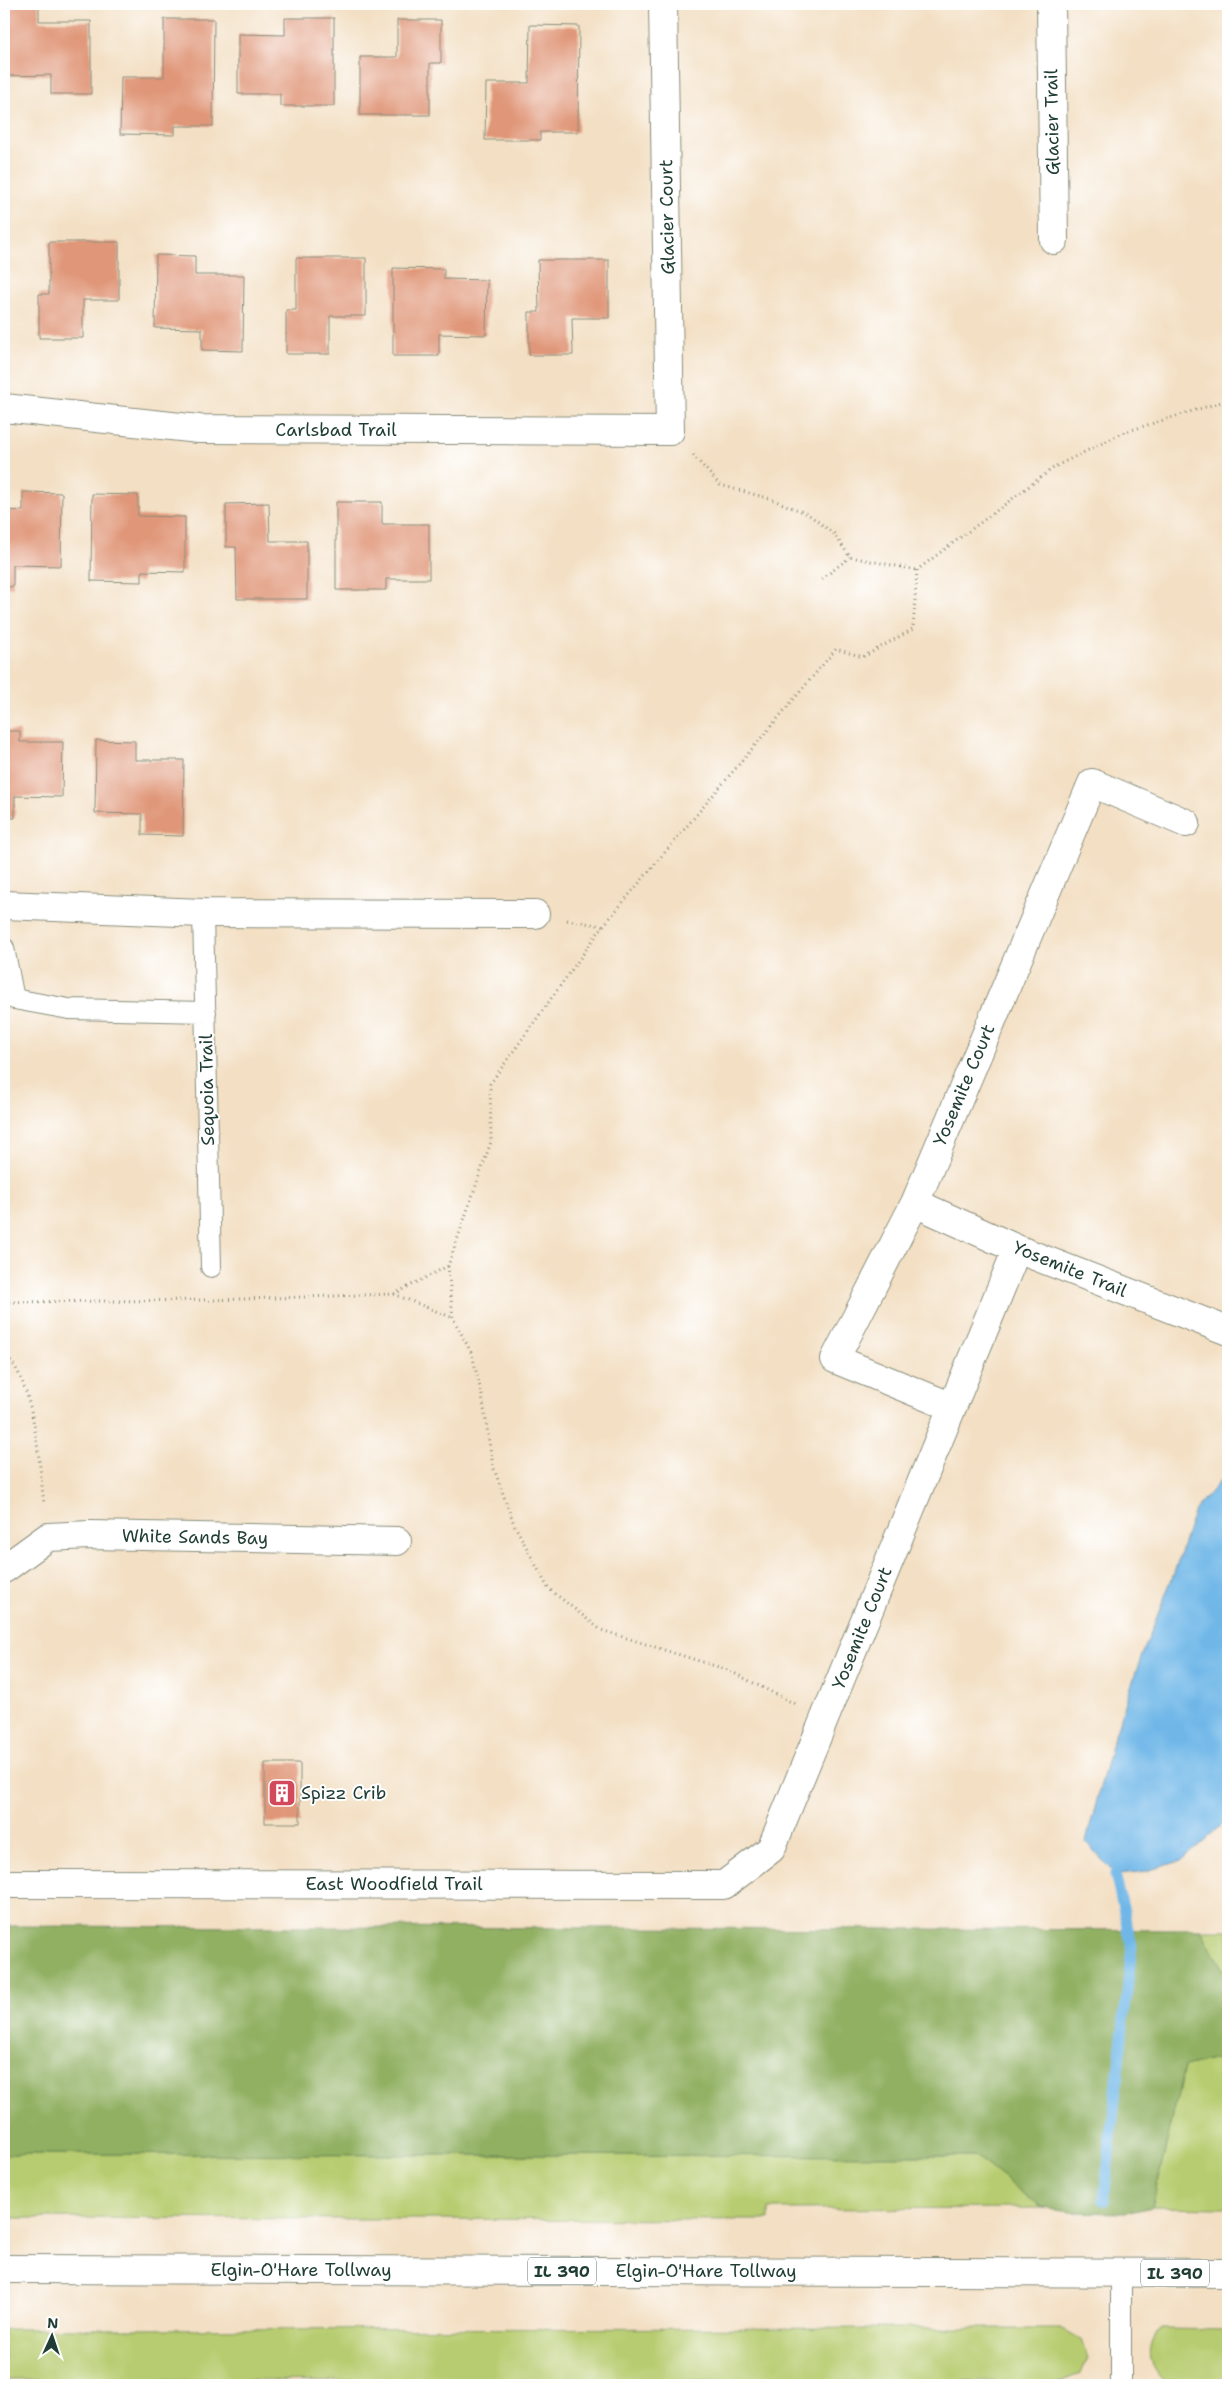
<svg xmlns="http://www.w3.org/2000/svg" width="1232" height="2389" font-family="'Shantell Sans',sans-serif">
  <style>
    .green { fill: #b7cc6f; stroke: #6b8452 }
    .forest { fill: #91b062; stroke: #58764b }
    .water { fill: #70b7e8; stroke: #487a8e }
    .lines { fill: none; stroke-linecap: round; stroke-linejoin: round }
    .stream { stroke: #70b7e8; stroke-width: 11 }
    .building { fill: #e09678 }
    .service-casing { stroke: #898e7c; stroke-width: 22 }
    .minor-casing { stroke: #898e7c; stroke-width: 30 }
    .motorway-casing { stroke: #898e7c; stroke-width: 30 }
    .path { stroke: #898e7c; stroke-width: 3; stroke-dasharray: 1 4; stroke-linecap: butt }
    .service { stroke: #fff; stroke-width: 20 }
    .minor { stroke: #fff; stroke-width: 28 }
    .motorway { stroke: #fff; stroke-width: 28 }
    .labels { text-anchor: middle; dominant-baseline: central; stroke-width: 4; stroke-linejoin: round; paint-order: stroke }
    .shield { fill: #fff; stroke: #627771; stroke-width: 1 }
    .shield-label { font-size: 16px; font-weight: bold; fill: #1f3d34 }
    .street-label { font-size: 18px; fill: #1f3d34; stroke: #fff }
    .poi-label { font-size: 18px; fill: #1f3d34; stroke: #fff; text-anchor: start }
  </style>
  <rect width="100%" height="100%" fill="#fff"/>
  <filter id="ink" filterUnits="userSpaceOnUse"><feTurbulence type="fractalNoise" baseFrequency=".02" numOctaves="2"/><feDisplacementMap in="SourceGraphic" scale="10" xChannelSelector="R" yChannelSelector="G"/><feConvolveMatrix kernelMatrix="1 2 1 2 8 2 1 2 1" color-interpolation-filters="sRGB"/></filter>
  <filter id="wash" filterUnits="userSpaceOnUse"><feTurbulence type="fractalNoise" baseFrequency=".0096" numOctaves="4" result="noise"/><feDisplacementMap in="SourceGraphic" scale="20" xChannelSelector="R" yChannelSelector="G"/><feGaussianBlur stdDeviation="1.12" result="paint"/><feColorMatrix in="noise" values="0 0 0 0 0 0 0 0 0 0 0 0 0 0 0 0 0 1.4 0 .05"/><feComposite in="paint" operator="in"/></filter>
  <g filter="url(#wash)">
    <rect width="100%" height="100%" fill="#f3dfc3"/>
    <!-- green -->
    <path class="green" d="M1201 1930H1228V1979Z
      M1228 2056V2208L1152 2207 1184 2067Z
      M4 2154 975 2156 1042 2208 769 2209V2220L4 2218Z
      M1061 2328 1081 2339 1088 2358 1081 2375 1060 2382 4 2380V2329Z
      M1161 2328 1228 2329V2381H1164C1147 2364 1146 2347 1161 2328Z"/>
    <!-- forest -->
    <path class="forest" d="M4 1926 1201 1930 1228 1979V2056L1184 2067 1152 2207 1125 2213 1070 2212 1042 2208 975 2156 4 2154Z"/>
    <!-- water -->
    <path class="water" d="M1228 1472V1819L1181 1861 1141 1872 1115 1874 1086 1842 1111 1746 1139 1663 1174 1573 1195 1510Z"/>
    <g class="lines">
      <!-- stream -->
      <path class="stream" d="M1104 2200 1132 1946 1115 1874"/>
    </g>
    <g id="blocks">
      <!-- building -->
      <path class="building" d="M4 4H39V21H91V94H51V75L4 76Z
        M285 18H334V106H280V94H238V34L285 35Z
        M164 19H214L213 126H175V135L120 134 121 77H164Z
        M397 20H441V63H430V115H360V57H397Z
        M530 25 579 26 578 132H540V140H485L486 83H529Z
        M49 242H119V300H83V338H39V294H49Z
        M156 255 195 256V275H244L243 351 202 350V329L155 328Z
        M296 258H366V316H330V354H286V310H296Z
        M538 260H609V318H572L573 355H529V312H539Z
        M393 268 444 269V279L487 280 486 335 439 334V356H393Z
        M23 492 62 493 61 566 13 565V587L4 586V510L23 511Z
        M92 494 138 495V516L185 517V572L142 571V582L91 581Z
        M336 502H382V524H429V579H386V590H336Z
        M269 503 270 541H307V599H237L236 547H226V504Z
        M4 731H20V742H63L62 797 15 796V818H4Z
        M96 740 135 741V760H184L183 836 142 835V814L95 813Z
        M265 1763H300V1823H265Z"/>
    </g>
  </g>
  <g filter="url(#ink)">
    <use href="#blocks" fill-opacity="0" stroke="#898e7c" stroke-width="1"/>
    <g class="lines">
      <defs>
        <path id="service" d="M203 913 211 1267
          M4 948 14 999 69 1009 206 1012
          M1121 2273V2385"/>
        <path id="minor" d="M1051 4 1054 240
          M4 408 199 429 670 431 663 4
          M4 905 203 913 535 914
          M915 1203 1017 1249 1228 1331
          M952 1407 835 1359 915 1203 1092 783 1186 823
          M4 1569 48 1537 90 1535 397 1541
          M4 1884 724 1885 771 1849 1017 1249"/>
        <path id="motorway" d="M4 2269 1228 2273"/>
      </defs>
      <!-- service casing -->
      <use href="#service" class="service-casing"/>
      <!-- minor casing -->
      <use href="#minor" class="minor-casing"/>
      <!-- motorway casing -->
      <use href="#motorway" class="motorway-casing"/>
      <!-- path -->
      <path class="path" d="M693 455 720 485 771 499 808 514 834 534 850 557 917 570
        M822 579 850 557
        M567 920 603 926
        M448 1266 453 1318 472 1354 482 1396 493 1466 514 1524 548 1588 601 1630 728 1670 795 1704
        M394 1294 453 1318
        M4 1302 212 1300 394 1294 448 1266 491 1142 490 1084 603 926 836 649 863 657 913 629 917 570 1056 466 1125 432 1228 400
        M4 1353C35 1381 39 1463 44 1504"/>
      <!-- service -->
      <use href="#service" class="service"/>
      <!-- minor -->
      <use href="#minor" class="minor"/>
      <!-- motorway -->
      <use href="#motorway" class="motorway"/>
    </g>
  </g>
  <!-- icons -->
  <defs>
    <symbol id="building-square" viewBox="-11 -11 22 22"><rect x="-9" y="-9" width="18" height="18" rx="4" fill="#d1495b" stroke="#fff"/><path d="M-4-6H4V6H1V3H-1V6H-4ZM-2.5-4.3h1.7v1.8h-1.7ZM.8-4.3h1.7v1.8H.8ZM-2.5-1h1.7V.8h-1.7ZM.8-1h1.7V.8H.8Z" fill="#fff"/></symbol>
  </defs>
  <g fill-rule="evenodd">
    <use href="#building-square" x="266" y="1777" width="32" height="32"/>
  </g>
  <g class="labels">
    <!-- shield labels -->
    <g class="shield">
      <rect x="528" y="2257.5" width="68" height="27" rx="4"/>
      <rect x="1141" y="2259.5" width="68" height="27" rx="4"/>
    </g>
    <g class="shield-label">
      <text x="562" y="2271">IL 390</text>
      <text x="1175" y="2273">IL 390</text>
    </g>
    <!-- street labels -->
    <g class="street-label">
      <text transform="translate(1052 122) rotate(-91)">Glacier Trail</text>
      <text transform="translate(667 217) rotate(-91)">Glacier Court</text>
      <text x="336" y="430">Carlsbad Trail</text>
      <text transform="translate(964 1085) rotate(-67)">Yosemite Court</text>
      <text transform="translate(207 1090) rotate(-91)">Sequoia Trail</text>
      <text transform="translate(1070 1269) rotate(22)">Yosemite Trail</text>
      <text transform="translate(195 1537) rotate(1)">White Sands Bay</text>
      <text transform="translate(862 1628) rotate(-68)">Yosemite Court</text>
      <text x="394" y="1884">East Woodfield Trail</text>
      <text x="301" y="2270">Elgin-O'Hare Tollway</text>
      <text x="706" y="2271">Elgin-O'Hare Tollway</text>
    </g>
    <!-- poi labels -->
    <g class="poi-label">
      <text x="301" y="1793">Spizz Crib</text>
    </g>
  </g>
  <!-- margin -->
  <rect width="1232" height="2389" fill="none" stroke="#fff" stroke-width="20"/>
  <!-- north arrow -->
  <g transform="translate(52 2336) rotate(3)" stroke="#ffffff" stroke-width="4" paint-order="stroke">
  <path d="M0-4L9 19L0 12L-9 19Z" fill="#1f3d34"/>
  <text y="-8" font-size="14" font-weight="bold" text-anchor="middle" fill="#1f3d34">N</text>
  </g>
</svg>
